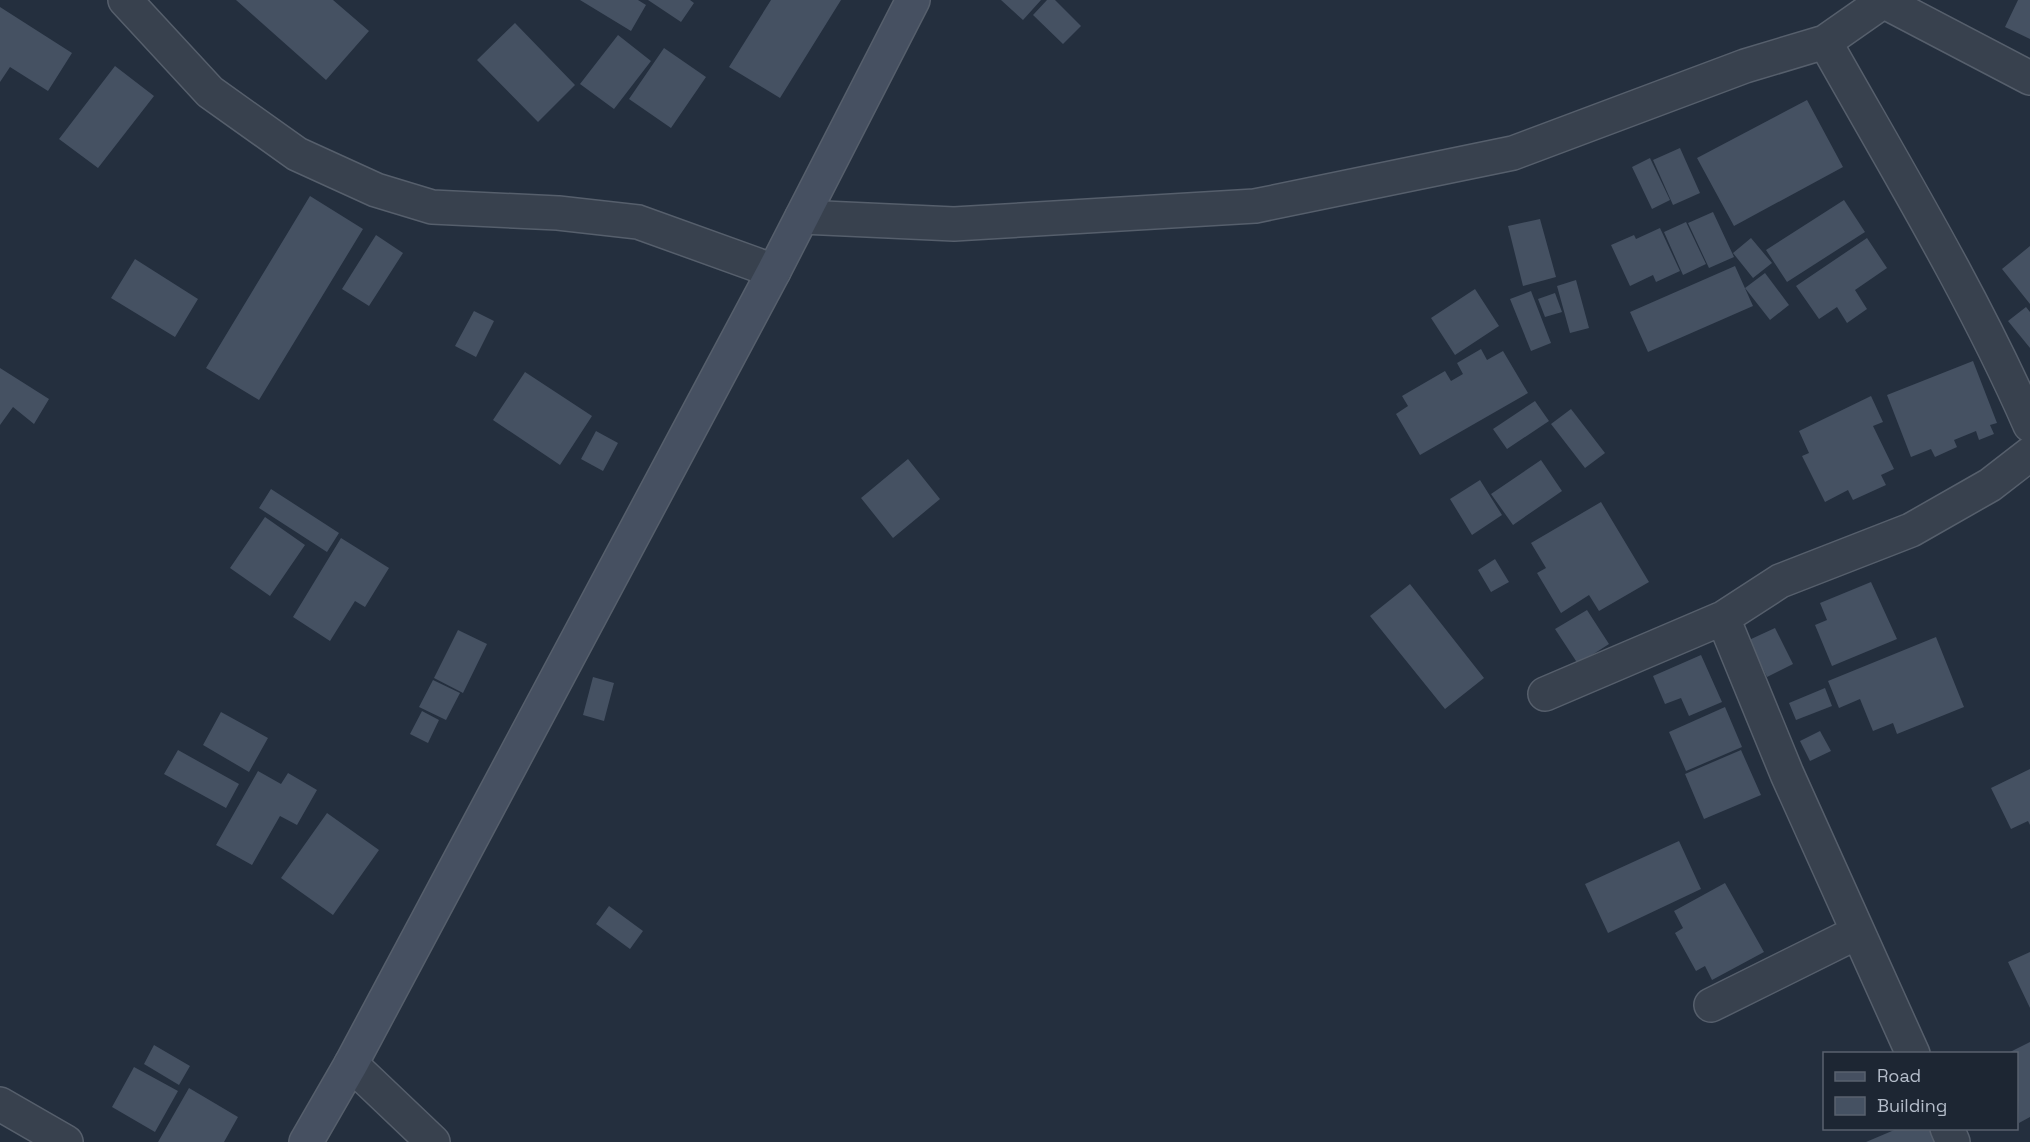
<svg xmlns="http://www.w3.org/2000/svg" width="2030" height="1142" font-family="'Space Grotesk',sans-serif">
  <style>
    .building { fill: #455162 }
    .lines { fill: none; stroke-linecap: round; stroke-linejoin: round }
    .street-casing { stroke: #565f6c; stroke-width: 36 }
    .secondary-casing { stroke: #565f6c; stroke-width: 36 }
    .street { stroke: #38414e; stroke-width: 33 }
    .secondary { stroke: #465061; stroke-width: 33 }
  </style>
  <rect width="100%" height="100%" fill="#242f3e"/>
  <!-- building -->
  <path class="building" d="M236 0H333L369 31 326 80Z
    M580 0H638L646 5 631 31Z
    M648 0H690L694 3 681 22Z
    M771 0H841L780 98 729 67Z
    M1001 0H1041L1023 20Z
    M1047 0H1055L1081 26 1063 44 1033 15Z
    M2018 0H2030V39L2005 27Z
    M0 7 72 53 48 91 10 67 0 82Z
    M515 23 575 85 538 122 477 60Z
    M618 35 651 61 614 109 580 84Z
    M664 48 706 77 671 128 629 99Z
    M115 66 154 96 98 168 59 139Z
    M1807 100 1843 167 1734 226 1697 158Z
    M1680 148 1700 193 1673 205 1653 160Z
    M1650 158 1670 200 1652 209 1632 167Z
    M310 196 363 229 259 400 206 368Z
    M1844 200 1865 232 1787 282 1766 250Z
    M1713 212 1734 257 1709 268 1688 223Z
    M1540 219 1556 277 1523 286 1508 226Z
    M1686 222 1706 264 1683 275 1664 232Z
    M1660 228 1680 271 1656 282 1653 275 1630 286 1611 245 1634 235 1636 239Z
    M376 235 403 253 369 306 342 289Z
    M1751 238 1772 263 1753 278 1733 253Z
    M1867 238 1887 268 1855 290 1867 309 1847 323 1837 307 1819 319 1796 286Z
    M2030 246V304L2002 269Z
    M135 259 198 299 175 337 111 298Z
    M1735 266 1753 306 1648 352 1630 312Z
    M1765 273 1789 305 1770 320 1745 288Z
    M1576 280 1589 328 1570 333 1557 286Z
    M1475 289 1499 326 1455 355 1431 318Z
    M1531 291 1551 343 1531 351 1510 299Z
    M1555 293 1562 312 1545 317 1538 299Z
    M2026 307 2030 312V348L2008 321Z
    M474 311 494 321 476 357 455 346Z
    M1481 349 1487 360 1503 351 1528 393 1420 455 1396 414 1408 406 1402 396 1445 371 1451 381 1463 374 1457 363Z
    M1973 361 1997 423 1990 425 1994 434 1979 440 1976 431 1954 440 1957 447 1935 457 1931 449 1911 457 1887 395Z
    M0 368 49 399 34 424 13 407 0 425Z
    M525 372 592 416 560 465 493 420Z
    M1871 396 1883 422 1873 426 1894 469 1881 475 1886 485 1853 500 1848 490 1825 502 1802 456 1809 453 1799 431Z
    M1535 401 1549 421 1507 449 1493 429Z
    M1571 409 1605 453 1585 468 1551 424Z
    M596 431 618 443 603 471 581 459Z
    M908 459 940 499 893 538 861 498Z
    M1541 460 1562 491 1513 525 1491 494Z
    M1480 480 1502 515 1472 535 1450 499Z
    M271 489 339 533 327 552 259 508Z
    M1601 502 1649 582 1599 611 1589 595 1561 613 1537 573 1546 568 1531 543Z
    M265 517 305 545 270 596 230 568Z
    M341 538 389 568 365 607 355 601 330 641 293 617Z
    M1495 559 1509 582 1491 592 1478 570Z
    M1871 582 1897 639 1832 666 1815 625 1827 620 1820 603Z
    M1410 584 1484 678 1445 709 1370 616Z
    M1587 610 1609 644 1578 664 1555 629Z
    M1775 628 1793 664 1767 677 1749 640Z
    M458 630 487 644 463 693 434 678Z
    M1936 637 1964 707 1897 734 1893 723 1873 731 1860 699 1839 708 1828 681Z
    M1701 655 1722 702 1689 716 1681 698 1665 704 1653 676Z
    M593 677 614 683 604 721 583 715Z
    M433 680 460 693 446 720 419 707Z
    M1825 688 1832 706 1796 720 1789 703Z
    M1725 707 1742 747 1686 771 1669 732Z
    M422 711 439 720 428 743 410 734Z
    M221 712 268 738 249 772 203 745Z
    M1820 731 1831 751 1810 761 1800 741Z
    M178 750 239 784 226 808 164 774Z
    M1741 750 1761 795 1704 819 1685 774Z
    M2030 769V825L2028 821 2011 829 1991 788Z
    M258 771 281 784 288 773 317 790 297 825 280 816 252 865 216 845Z
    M327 813 379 850 333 915 281 878Z
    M1679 841 1701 889 1608 933 1585 884Z
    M1725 883 1764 952 1712 980 1705 966 1696 971 1675 933 1683 928 1674 911Z
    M609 906 643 931 630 949 596 924Z
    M2030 952V1008L2008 962Z
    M2030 1042V1117L2019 1123 2016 1054H2006Z
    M154 1045 190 1066 179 1085 144 1064Z
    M134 1067 178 1091 155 1132 112 1107Z
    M189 1088 238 1117 224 1142H158Z
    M1899 1128H1936L1942 1142H1866Z"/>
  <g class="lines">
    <defs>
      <path id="street" d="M125 0 210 92 297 154 376 190 432 207 558 213 638 222 774 271
        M1881 0 2030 78
        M1825 42C1896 168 1972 293 2030 425
        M802 217 954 224 1255 206 1513 153 1745 66 1825 42 1885 0
        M1723 618 1787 774 1913 1054
        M1545 694 1723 618 1780 581 1911 530 1990 485 2030 454
        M1711 1005 1858 932
        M351 1064 433 1142
        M0 1104 66 1142
        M1947 1128 1953 1142"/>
      <path id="secondary" d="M306 1142 351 1064 774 271 913 0"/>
    </defs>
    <!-- street casing -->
    <use href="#street" class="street-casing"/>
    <!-- secondary casing -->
    <use href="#secondary" class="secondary-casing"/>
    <!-- street -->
    <use href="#street" class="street"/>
    <!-- secondary -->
    <use href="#secondary" class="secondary"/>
  </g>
  <!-- legend -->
  <rect x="1823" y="1052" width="195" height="78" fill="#1d2633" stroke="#59626f" stroke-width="1.5"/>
  <rect x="1835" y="1072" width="30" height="9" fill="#465061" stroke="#59626f" stroke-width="1.5"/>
  <text x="1877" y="1082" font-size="18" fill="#b4bcc9">Road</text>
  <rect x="1835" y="1097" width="30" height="18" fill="#455162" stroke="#59626f" stroke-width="1.5"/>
  <text x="1877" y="1112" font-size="18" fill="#b4bcc9">Building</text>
</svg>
